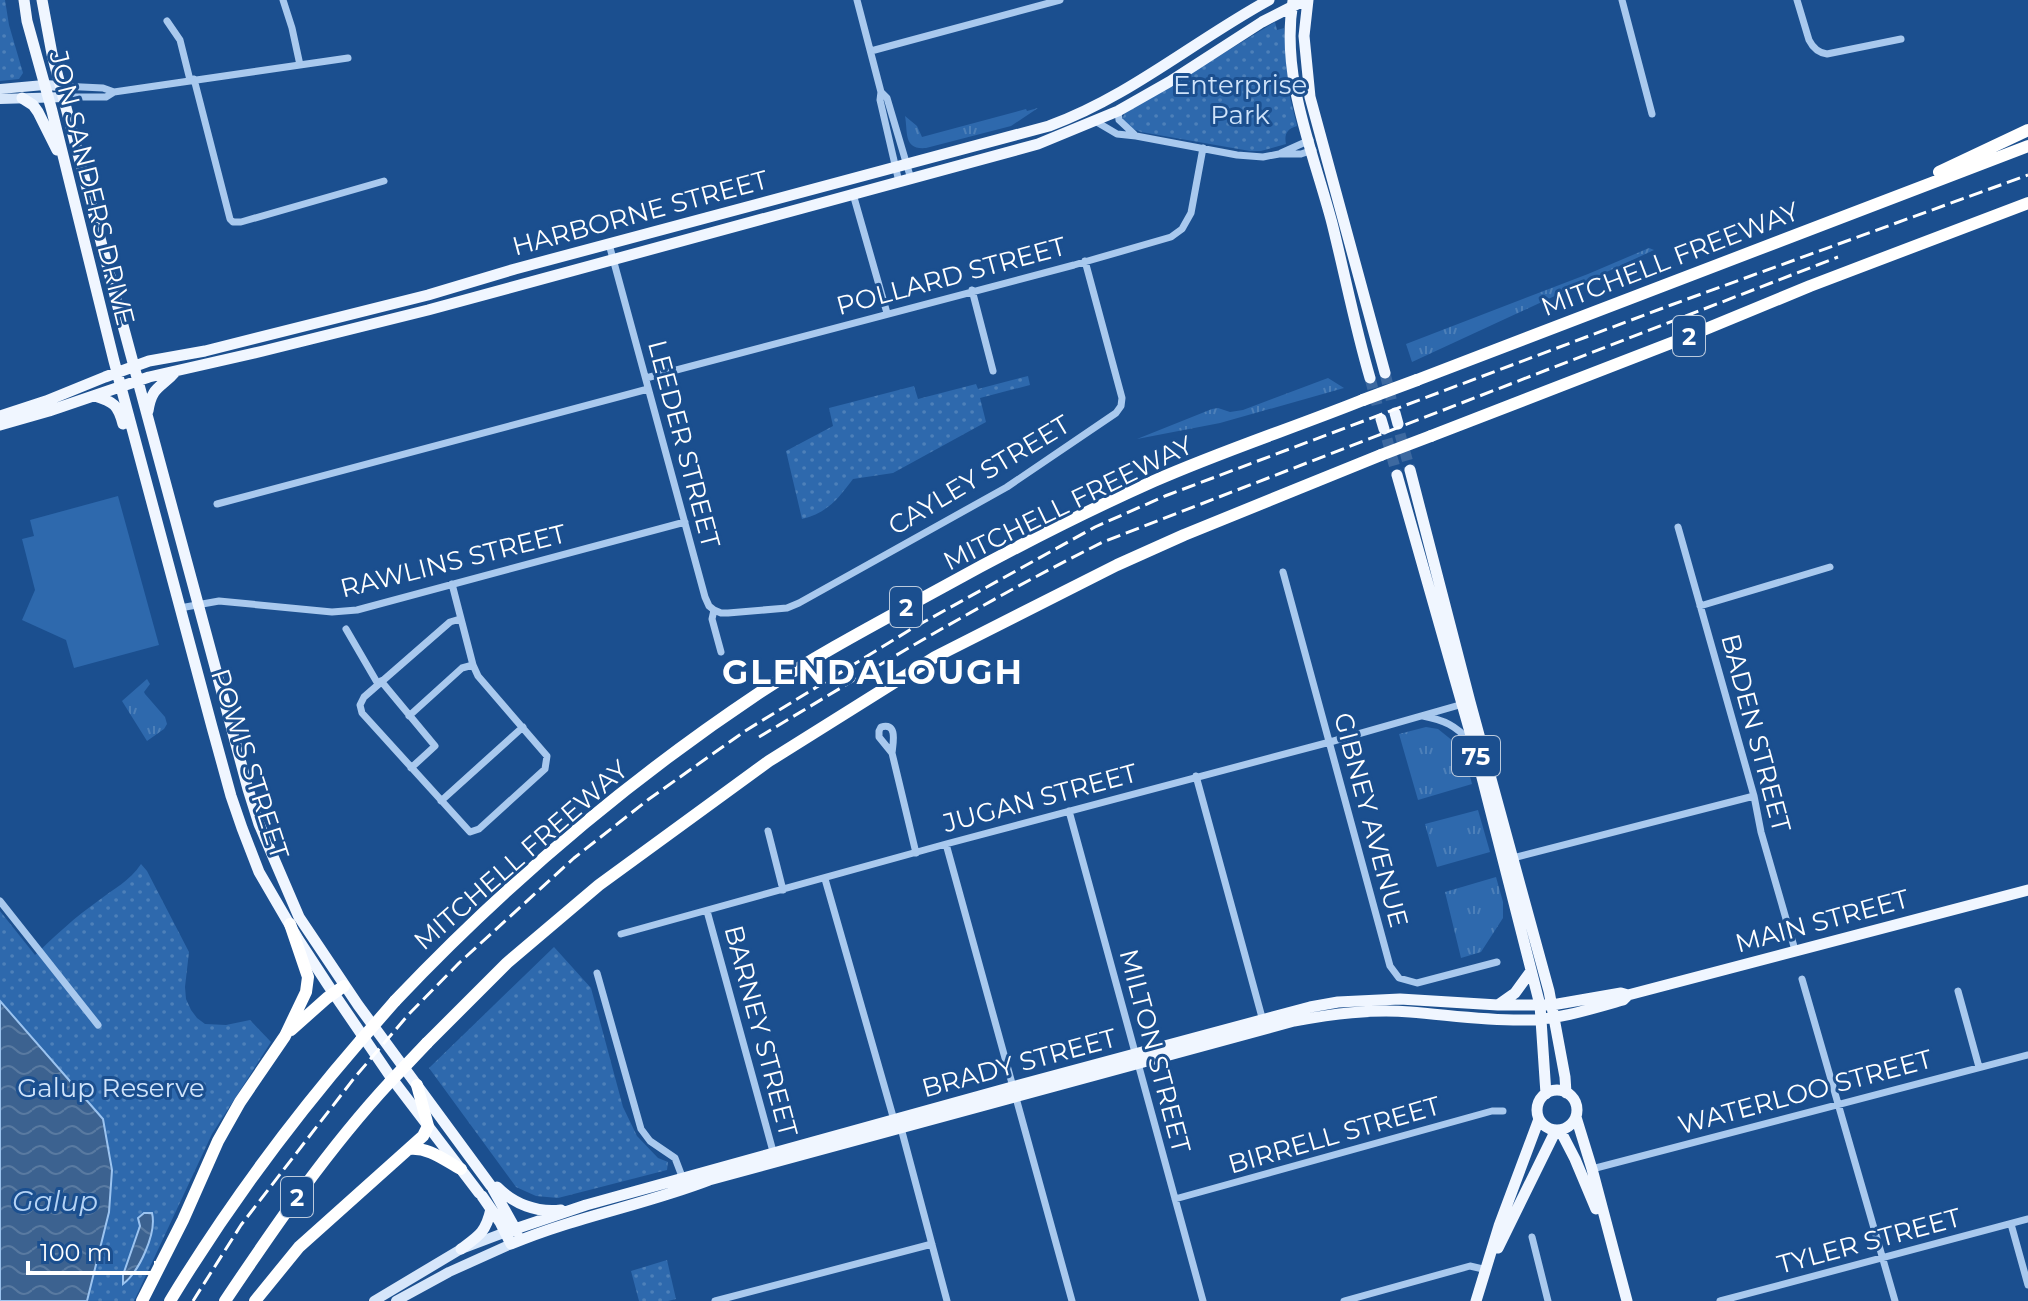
<svg xmlns="http://www.w3.org/2000/svg" width="2028" height="1301" font-family="Montserrat,sans-serif">
  <style>
    .grass { fill: url(#grass-tufts) }
    .park { fill: url(#park-dots) }
    .pitch { fill: #2e69ad }
    .water { fill: url(#water-waves); stroke: #9cc4f0; stroke-width: 2 }
    .lines { fill: none; stroke-linecap: round; stroke-linejoin: round }
    .primary-tunnel { stroke: #3d69a0; stroke-width: 11; stroke-dasharray: 11 5.5; stroke-linecap: butt }
    .street { stroke: #a9c9ee; stroke-width: 7 }
    .secondary { stroke: #d6e6fa; stroke-width: 10 }
    .primary { stroke: #f0f6ff; stroke-width: 11 }
    .highway { stroke: #fff; stroke-width: 12 }
    .rail { stroke: #fff; stroke-width: 3; stroke-dasharray: 14 6; stroke-linecap: butt }
    .highway-bridge { stroke: #fff; stroke-width: 12 }
    .labels { text-anchor: middle; dominant-baseline: central; stroke-width: 6; stroke-linejoin: round; paint-order: stroke }
    .shield { fill: #1b4f8f; stroke: #bbcadd; stroke-width: 2 }
    .shield-label { font-size: 24px; font-weight: bold; fill: #fff }
    .park-label { font-size: 26px; fill: #cfe3fa; stroke: #1b4f8f }
    .street-label { font-size: 26px; fill: #fff; stroke: #1b4f8f }
    .water-label { font-size: 28px; font-style: italic; fill: #b5d3f5; stroke: #1b4f8f }
    .district-label { font-size: 34px; font-weight: bold; letter-spacing: 2px; fill: #fff; stroke: #1b4f8f }
  </style>
  <defs>
    <pattern id="grass-tufts" width="24" height="20" patternUnits="userSpaceOnUse" patternTransform="scale(2)"><rect width="24" height="20" fill="#2e69ad"/><path d="M3 7l-1-3M5 7V3M7 7l1-3M15 17l-1-3M17 17v-4M19 17l1-3" fill="none" stroke="#4d80b9"/></pattern>
    <pattern id="park-dots" width="8" height="8" patternUnits="userSpaceOnUse" patternTransform="scale(2)"><rect width="8" height="8" fill="#2e69ad"/><path d="M2 2h.1M6 6h.1" fill="none" stroke="#4d80b9" stroke-width="1.8" stroke-linecap="round"/></pattern>
    <pattern id="water-waves" width="16" height="10" patternUnits="userSpaceOnUse" patternTransform="scale(2)"><rect width="16" height="10" fill="#3c6290"/><path d="M0 5q4-4 8 0t8 0" fill="none" stroke="#597aa1"/></pattern>
  </defs>
  <rect width="100%" height="100%" fill="#1b4f8f"/>
  <!-- grass -->
  <path class="grass" d="M1038 108 1011 126 926 148C903 150 908 132 905 116L917 126 922 137 1026 109 1027 111Z
    M1649 248 1654 250 1412 362 1406 344 1588 274Z
    M1328 378 1344 388 1220 423 1137 439 1212 409 1218 408 1230 412 1243 410Z
    M147 679 150 684 144 692 145 694 165 717 167 724 164 729 147 741 122 701Z
    M1426 727 1438 729 1463 749 1472 784 1418 800 1399 734Z
    M1478 810 1490 852 1437 867 1425 824Z
    M1496 877 1503 902V918L1481 952 1461 958 1445 892Z"/>
  <!-- park -->
  <path class="park" d="M0 0H5L9 25 23 73 19 79 0 81Z
    M1275 22 1277 30 1284 28 1289 93 1297 126C1287 129 1284 134 1286 144L1261 151H1250L1141 132 1133 129 1122 119 1125 113Z
    M1028 376 1030 385 980 398 986 422 893 473 853 479C838 499 827 513 802 519L786 451 833 426 829 408 914 386 918 399 976 384 978 389Z
    M141 864 147 871 189 952 185 987 186 999 191 1010 197 1018 205 1024 226 1025 250 1020 271 1042 212 1134 134 1301H0V911L35 955C55 936 75 917 98 901 113 889 130 881 141 864Z
    M554 947 591 988 623 1107 637 1136 658 1158 668 1162 667 1170 558 1198 536 1196 516 1187 429 1068Z
    M667 1260 676 1299 668 1301H639L631 1271Z"/>
  <!-- pitch -->
  <path class="pitch" d="M118 496 159 645 74 668 66 640 22 620 35 590 22 539 34 536 30 520Z"/>
  <!-- water -->
  <path class="water" d="M0 1001 103 1119 112 1170 109 1212 87 1301H0Z
    M144 1213H152C157 1233 139 1272 123 1284V1275L140 1226 138 1218Z"/>
  <g class="lines">
    <!-- primary-tunnel -->
    <path class="primary-tunnel" d="M1385 373 1392 403
      M1370 378 1378 408
      M1400 434 1410 470
      M1387 439 1397 475"/>
    <!-- street -->
    <path class="street" d="M283 0 292 28 300 65
      M857 0 881 92 880 100 899 182
      M1622 0 1652 114
      M1797 0 1809 40C1813 48 1819 53 1827 54L1901 39
      M167 21 180 40 190 80
      M871 51 1060 0
      M194 79 230 219 233 222H241L384 181
      M61 86 103 88 114 92
      M881 92 887 98 911 179
      M65 97H106L114 92 348 58
      M1118 111 1119 120 1134 134
      M1095 121 1117 134 1136 136 1237 155 1263 157 1279 154H1301L1313 150
      M1281 153 1310 140
      M853 194 887 313
      M609 244 705 597 709 606 714 610 712 619 721 652
      M972 290 993 371
      M646 378 1074 265 1171 237 1182 229 1191 213 1203 148
      M217 504 648 389
      M1678 527 1754 796 1761 832 1795 950
      M1283 572 1390 966 1399 978 1417 983 1497 962
      M452 584 473 665 478 676 547 756 545 769 479 829 470 832 362 713 360 705 364 697 450 622 460 619
      M1700 606 1830 567
      M180 608 219 601 332 612 357 610 685 522
      M714 610 721 613H728L787 608 799 603 1007 487 1116 413 1121 406 1122 398 1085 261
      M346 629 378 684
      M381 681 435 746 411 768
      M409 716 462 668 473 665
      M1423 716C1443 720 1456 725 1470 742
      M892 753C893 743 898 722 881 727L879 731V737L892 753 916 853
      M1196 776 1263 1021
      M441 801 523 727
      M1069 811 1203 1301
      M768 831 783 890
      M946 844 1072 1301
      M1509 859 1754 796
      M825 879 894 1120
      M0 901 98 1025
      M707 911 774 1155
      M621 934 946 844 1330 742 1463 704
      M597 973 641 1129 650 1141 675 1158 683 1179
      M1802 979 1895 1301
      M1958 991 1979 1067
      M901 1128 947 1301
      M1592 1169 2028 1055
      M1175 1199 1492 1111H1503
      M2011 1224 2028 1285
      M1532 1237 1548 1301
      M715 1301 932 1244
      M1344 1301 1470 1266 1487 1270
      M1720 1301 2028 1219"/>
    <!-- secondary -->
    <path class="secondary" d="M0 89 44 85 61 86
      M0 99 65 97
      M374 1301 461 1249 506 1232
      M396 1301 449 1272 511 1244"/>
    <!-- primary -->
    <path class="primary" d="M24 0 27 21 52 111 114 361 212 727 231 796 242 828 259 872 298 939 328 985 390 1076 479 1193
      M42 0 52 54 118 307 248 789 259 824 299 917 358 1005 491 1186
      M1308 0 1304 36 1310 97 1385 373
      M1293 1C1280 76 1313 151 1332 223 1345 275 1355 327 1370 378
      M22 98 33 105 38 112 57 150
      M95 396C114 402 118 405 123 424
      M148 411C152 385 161 389 176 371
      M1395 413 1398 424
      M0 416 46 401 105 377 149 361 205 351 428 295 515 269 1049 126C1129 97 1194 41 1269 0
      M1381 419 1384 429
      M0 425 49 411 149 377 263 351 428 310 1038 144 1118 111 1169 82 1262 22 1305 0
      M1410 470 1470 702 1549 991 1565 1077 1566 1093
      M1397 475 1474 746 1540 1005 1546 1094
      M1498 1005 1515 993 1531 971
      M1537 1110a20 20 0 1 1 40 0a20 20 0 1 1-40 0Z
      M1576 1117 1592 1169 1627 1301
      M1560 1130 1575 1159 1596 1209
      M497 1187C514 1204 537 1213 561 1210
      M493 1189 517 1232
      M482 1196 500 1222 511 1244C575 1217 644 1205 709 1180L1294 1021C1333 1014 1370 1009 1410 1012 1449 1015 1488 1021 1527 1020 1560 1019 1591 1009 1623 1000L1628 995
      M506 1232 586 1205 1012 1087 1310 1007 1338 1002 1400 999 1498 1005H1552L1621 993 1628 995 2028 890
      M1498 1248 1556 1130
      M461 1249C479 1236 486 1232 491 1209
      M1476 1301 1499 1226 1539 1119"/>
    <!-- highway -->
    <path class="highway" d="M1939 172 2028 130
      M1417 380 2028 146
      M1431 436 1684 338 1810 286 2028 203
      M395 1001C504 886 627 781 759 693 818 654 881 621 943 587 1012 549 1082 513 1154 481 1222 451 1293 428 1363 400
      M291 1030 327 998 344 986
      M427 1043 507 963 599 885 769 761 935 657 1117 565 1184 535 1381 455
      M409 1149C429 1147 444 1160 461 1169
      M142 1301 183 1220 218 1141 240 1102 285 1036 306 992 308 977 290 924
      M170 1301C226 1209 290 1122 361 1040
      M225 1301C276 1225 328 1149 390 1082
      M255 1301 299 1247 423 1136 428 1126 417 1085"/>
    <!-- rail -->
    <path class="rail" d="M759 737C872 669 985 601 1103 542L1838 257
      M193 1301 241 1225 355 1077 409 1014 459 963 574 858 649 799 745 731 913 628 1095 527 1165 496 1671 305 2028 175"/>
    <!-- highway-bridge -->
    <path class="highway-bridge" d="M1363 400 1417 380
      M1381 455 1431 436
      M361 1040 395 1001
      M390 1082 427 1043"/>
  </g>
  <g class="labels">
    <!-- shield labels -->
    <g class="shield">
      <rect x="1673" y="316" width="32" height="40" rx="6"/>
      <rect x="890" y="587" width="32" height="40" rx="6"/>
      <rect x="1452" y="736" width="48" height="40" rx="6"/>
      <rect x="281" y="1177" width="32" height="40" rx="6"/>
    </g>
    <g class="shield-label">
      <text x="1689" y="336">2</text>
      <text x="906" y="607">2</text>
      <text x="1476" y="756">75</text>
      <text x="297" y="1197">2</text>
    </g>
    <!-- park labels -->
    <g class="park-label">
      <text x="1240" y="85">Enterprise<tspan x="1240" dy="30">Park</tspan></text>
      <text x="111" y="1088">Galup Reserve</text>
    </g>
    <!-- street labels -->
    <g class="street-label">
      <text transform="translate(92 188) rotate(76)">JON SANDERS DRIVE</text>
      <text transform="translate(640 213) rotate(-15)">HARBORNE STREET</text>
      <text transform="translate(1670 259) rotate(-21)">MITCHELL FREEWAY</text>
      <text transform="translate(951 276) rotate(-15)">POLLARD STREET</text>
      <text transform="translate(684 444) rotate(75)">LEEDER STREET</text>
      <text transform="translate(979 475) rotate(-31)">CAYLEY STREET</text>
      <text transform="translate(1068 503) rotate(-26)">MITCHELL FREEWAY</text>
      <text transform="translate(453 561) rotate(-14)">RAWLINS STREET</text>
      <text transform="translate(1756 733) rotate(75)">BADEN STREET</text>
      <text transform="translate(250 764) rotate(72)">POWIS STREET</text>
      <text transform="translate(1040 798) rotate(-15)">JUGAN STREET</text>
      <text transform="translate(1371 820) rotate(75)">GIBNEY AVENUE</text>
      <text transform="translate(521 855) rotate(-41)">MITCHELL FREEWAY</text>
      <text transform="translate(1822 921) rotate(-15)">MAIN STREET</text>
      <text transform="translate(761 1031) rotate(75)">BARNEY STREET</text>
      <text transform="translate(1155 1051) rotate(75)">MILTON STREET</text>
      <text transform="translate(1019 1063) rotate(-15)">BRADY STREET</text>
      <text transform="translate(1805 1092) rotate(-15)">WATERLOO STREET</text>
      <text transform="translate(1334 1135) rotate(-16)">BIRRELL STREET</text>
      <text transform="translate(1869 1241) rotate(-15)">TYLER STREET</text>
    </g>
    <!-- water labels -->
    <g class="water-label">
      <text x="55" y="1201">Galup</text>
    </g>
    <!-- district labels -->
    <g class="district-label">
      <text x="873" y="672">GLENDALOUGH</text>
    </g>
  </g>
  <!-- scale -->
  <path d="M28 1261v12h128v-12" fill="none" stroke="#ffffff" stroke-width="4"/>
  <text x="40" y="1261" font-size="24" fill="#ffffff" stroke="#1b4f8f" stroke-width="6" paint-order="stroke">100 m</text>
</svg>
